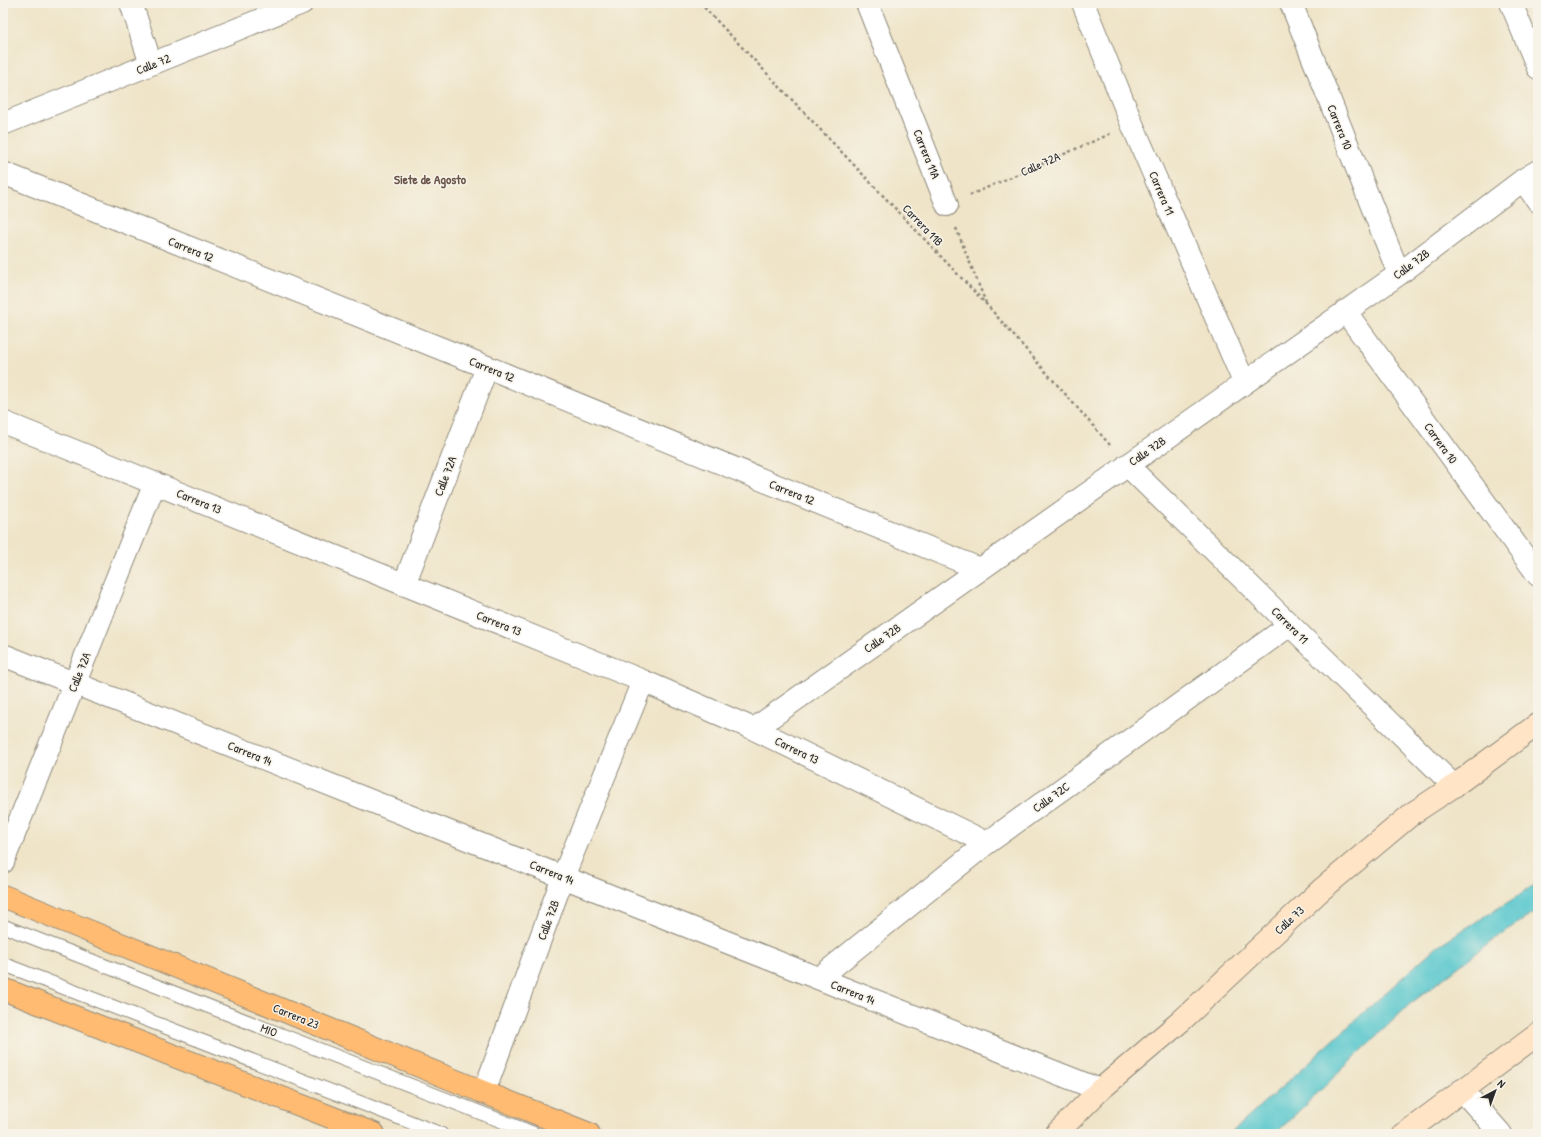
<svg xmlns="http://www.w3.org/2000/svg" width="1541" height="1137" font-family="'Patrick Hand',sans-serif">
  <style>
    .water { fill: #59c7cd; stroke: #42797c }
    .lines { fill: none; stroke-linecap: round; stroke-linejoin: round }
    .service-casing { stroke: #8d887a; stroke-width: 15 }
    .minor-casing { stroke: #8d887a; stroke-width: 24 }
    .secondary-casing { stroke: #8d887a; stroke-width: 24 }
    .primary-casing { stroke: #8d887a; stroke-width: 24 }
    .path { stroke: #8d887a; stroke-width: 2.5; stroke-dasharray: 3 3; stroke-linecap: butt }
    .service { stroke: #fff; stroke-width: 13 }
    .minor { stroke: #fff; stroke-width: 22 }
    .secondary { stroke: #ffe4c6; stroke-width: 22 }
    .primary { stroke: #ffbb71; stroke-width: 22 }
    .labels { text-anchor: middle; dominant-baseline: central; stroke-width: 3; stroke-linejoin: round; paint-order: stroke }
    .street-label { font-size: 12px; fill: #2b2b2b; stroke: #f7f3e8 }
    .neighbourhood-label { font-size: 13px; font-weight: bold; fill: #6b564c; stroke: #f7f3e8 }
  </style>
  <rect width="100%" height="100%" fill="#f7f3e8"/>
  <filter id="ink" filterUnits="userSpaceOnUse"><feTurbulence type="fractalNoise" baseFrequency=".025" numOctaves="2"/><feDisplacementMap in="SourceGraphic" scale="8" xChannelSelector="R" yChannelSelector="G"/><feConvolveMatrix kernelMatrix="1 2 1 2 8 2 1 2 1" color-interpolation-filters="sRGB"/></filter>
  <filter id="wash" filterUnits="userSpaceOnUse"><feTurbulence type="fractalNoise" baseFrequency=".012" numOctaves="4" result="noise"/><feDisplacementMap in="SourceGraphic" scale="16" xChannelSelector="R" yChannelSelector="G"/><feGaussianBlur stdDeviation="0.9" result="paint"/><feColorMatrix in="noise" values="0 0 0 0 0 0 0 0 0 0 0 0 0 0 0 0 0 1.4 0 .05"/><feComposite in="paint" operator="in"/></filter>
  <g filter="url(#wash)">
    <rect width="100%" height="100%" fill="#efe4c8"/>
    <!-- water -->
    <path class="water" d="M1538 882V911L1505 931 1410 1004 1275 1134H1230L1437 946 1518 896Z"/>
  </g>
  <g filter="url(#ink)">
    <g class="lines">
      <defs>
        <path id="service" d="M3 926 535 1134
          M3 964 441 1134"/>
        <path id="minor" d="M131 3 151 64
          M867 3 947 205
          M1083 3 1132 124 1244 382
          M1291 3 1399 274
          M1511 3 1538 68
          M3 124 302 3
          M3 173 487 367 980 569
          M1523 180 1538 201
          M1345 311 1538 575
          M3 422 643 681 754 729 987 843
          M1127 465 1454 786
          M404 585 487 367
          M3 655 1100 1090
          M754 729 1399 274 1523 180 1538 171
          M3 862 155 483
          M819 978 987 843 1290 625
          M1462 1090 1501 1134
          M483 1092 490 1076 563 877 643 681"/>
        <path id="secondary" d="M1056 1134 1100 1090 1181 1021 1321 890 1413 813 1454 786 1538 724
          M1404 1134 1538 1034"/>
        <path id="primary" d="M3 896 483 1092 589 1134
          M3 989 374 1134"/>
      </defs>
      <!-- service casing -->
      <use href="#service" class="service-casing"/>
      <!-- minor casing -->
      <use href="#minor" class="minor-casing"/>
      <!-- secondary casing -->
      <use href="#secondary" class="secondary-casing"/>
      <!-- primary casing -->
      <use href="#primary" class="primary-casing"/>
      <!-- path -->
      <path class="path" d="M700 3 987 305 1110 445
        M970 195 1110 134
        M956 228 986 303"/>
      <!-- service -->
      <use href="#service" class="service"/>
      <!-- minor -->
      <use href="#minor" class="minor"/>
      <!-- secondary -->
      <use href="#secondary" class="secondary"/>
      <!-- primary -->
      <use href="#primary" class="primary"/>
    </g>
  </g>
  <g class="labels">
    <!-- street labels -->
    <g class="street-label">
      <text transform="translate(153 64) rotate(-22)">Calle 72</text>
      <text transform="translate(1340 127) rotate(68)">Carrera 10</text>
      <text transform="translate(927 154) rotate(68)">Carrera 11A</text>
      <text transform="translate(1040 164) rotate(-24)">Calle 72A</text>
      <text transform="translate(1162 193) rotate(67)">Carrera 11</text>
      <text transform="translate(923 225) rotate(46)">Carrera 11B</text>
      <text transform="translate(191 249) rotate(22)">Carrera 12</text>
      <text transform="translate(1411 264) rotate(-37)">Calle 72B</text>
      <text transform="translate(492 369) rotate(22)">Carrera 12</text>
      <text transform="translate(1441 443) rotate(54)">Carrera 10</text>
      <text transform="translate(1147 451) rotate(-35)">Calle 72B</text>
      <text transform="translate(445 476) rotate(-69)">Calle 72A</text>
      <text transform="translate(792 492) rotate(22)">Carrera 12</text>
      <text transform="translate(199 501) rotate(22)">Carrera 13</text>
      <text transform="translate(499 623) rotate(22)">Carrera 13</text>
      <text transform="translate(1290 625) rotate(45)">Carrera 11</text>
      <text transform="translate(882 638) rotate(-35)">Calle 72B</text>
      <text transform="translate(79 672) rotate(-68)">Calle 72A</text>
      <text transform="translate(797 750) rotate(26)">Carrera 13</text>
      <text transform="translate(250 753) rotate(22)">Carrera 14</text>
      <text transform="translate(1051 797) rotate(-36)">Calle 72C</text>
      <text transform="translate(552 872) rotate(22)">Carrera 14</text>
      <text transform="translate(548 920) rotate(-70)">Calle 72B</text>
      <text transform="translate(1289 920) rotate(-43)">Calle 73</text>
      <text transform="translate(853 992) rotate(22)">Carrera 14</text>
      <text transform="translate(296 1016) rotate(22)">Carrera 23</text>
      <text transform="translate(269 1030) rotate(21)">MIO</text>
    </g>
    <!-- neighbourhood labels -->
    <g class="neighbourhood-label">
      <text x="430" y="179">Siete de Agosto</text>
    </g>
  </g>
  <!-- margin -->
  <rect width="1541" height="1137" fill="none" stroke="#f7f3e8" stroke-width="16"/>
  <!-- north arrow -->
  <g transform="translate(1495 1091) rotate(41)" stroke="#f7f3e8" stroke-width="3" paint-order="stroke">
  <path d="M0-3L7 15L0 10L-7 15Z" fill="#2b2b2b"/>
  <text y="-6" font-size="11" font-weight="bold" text-anchor="middle" fill="#2b2b2b">N</text>
  </g>
</svg>
